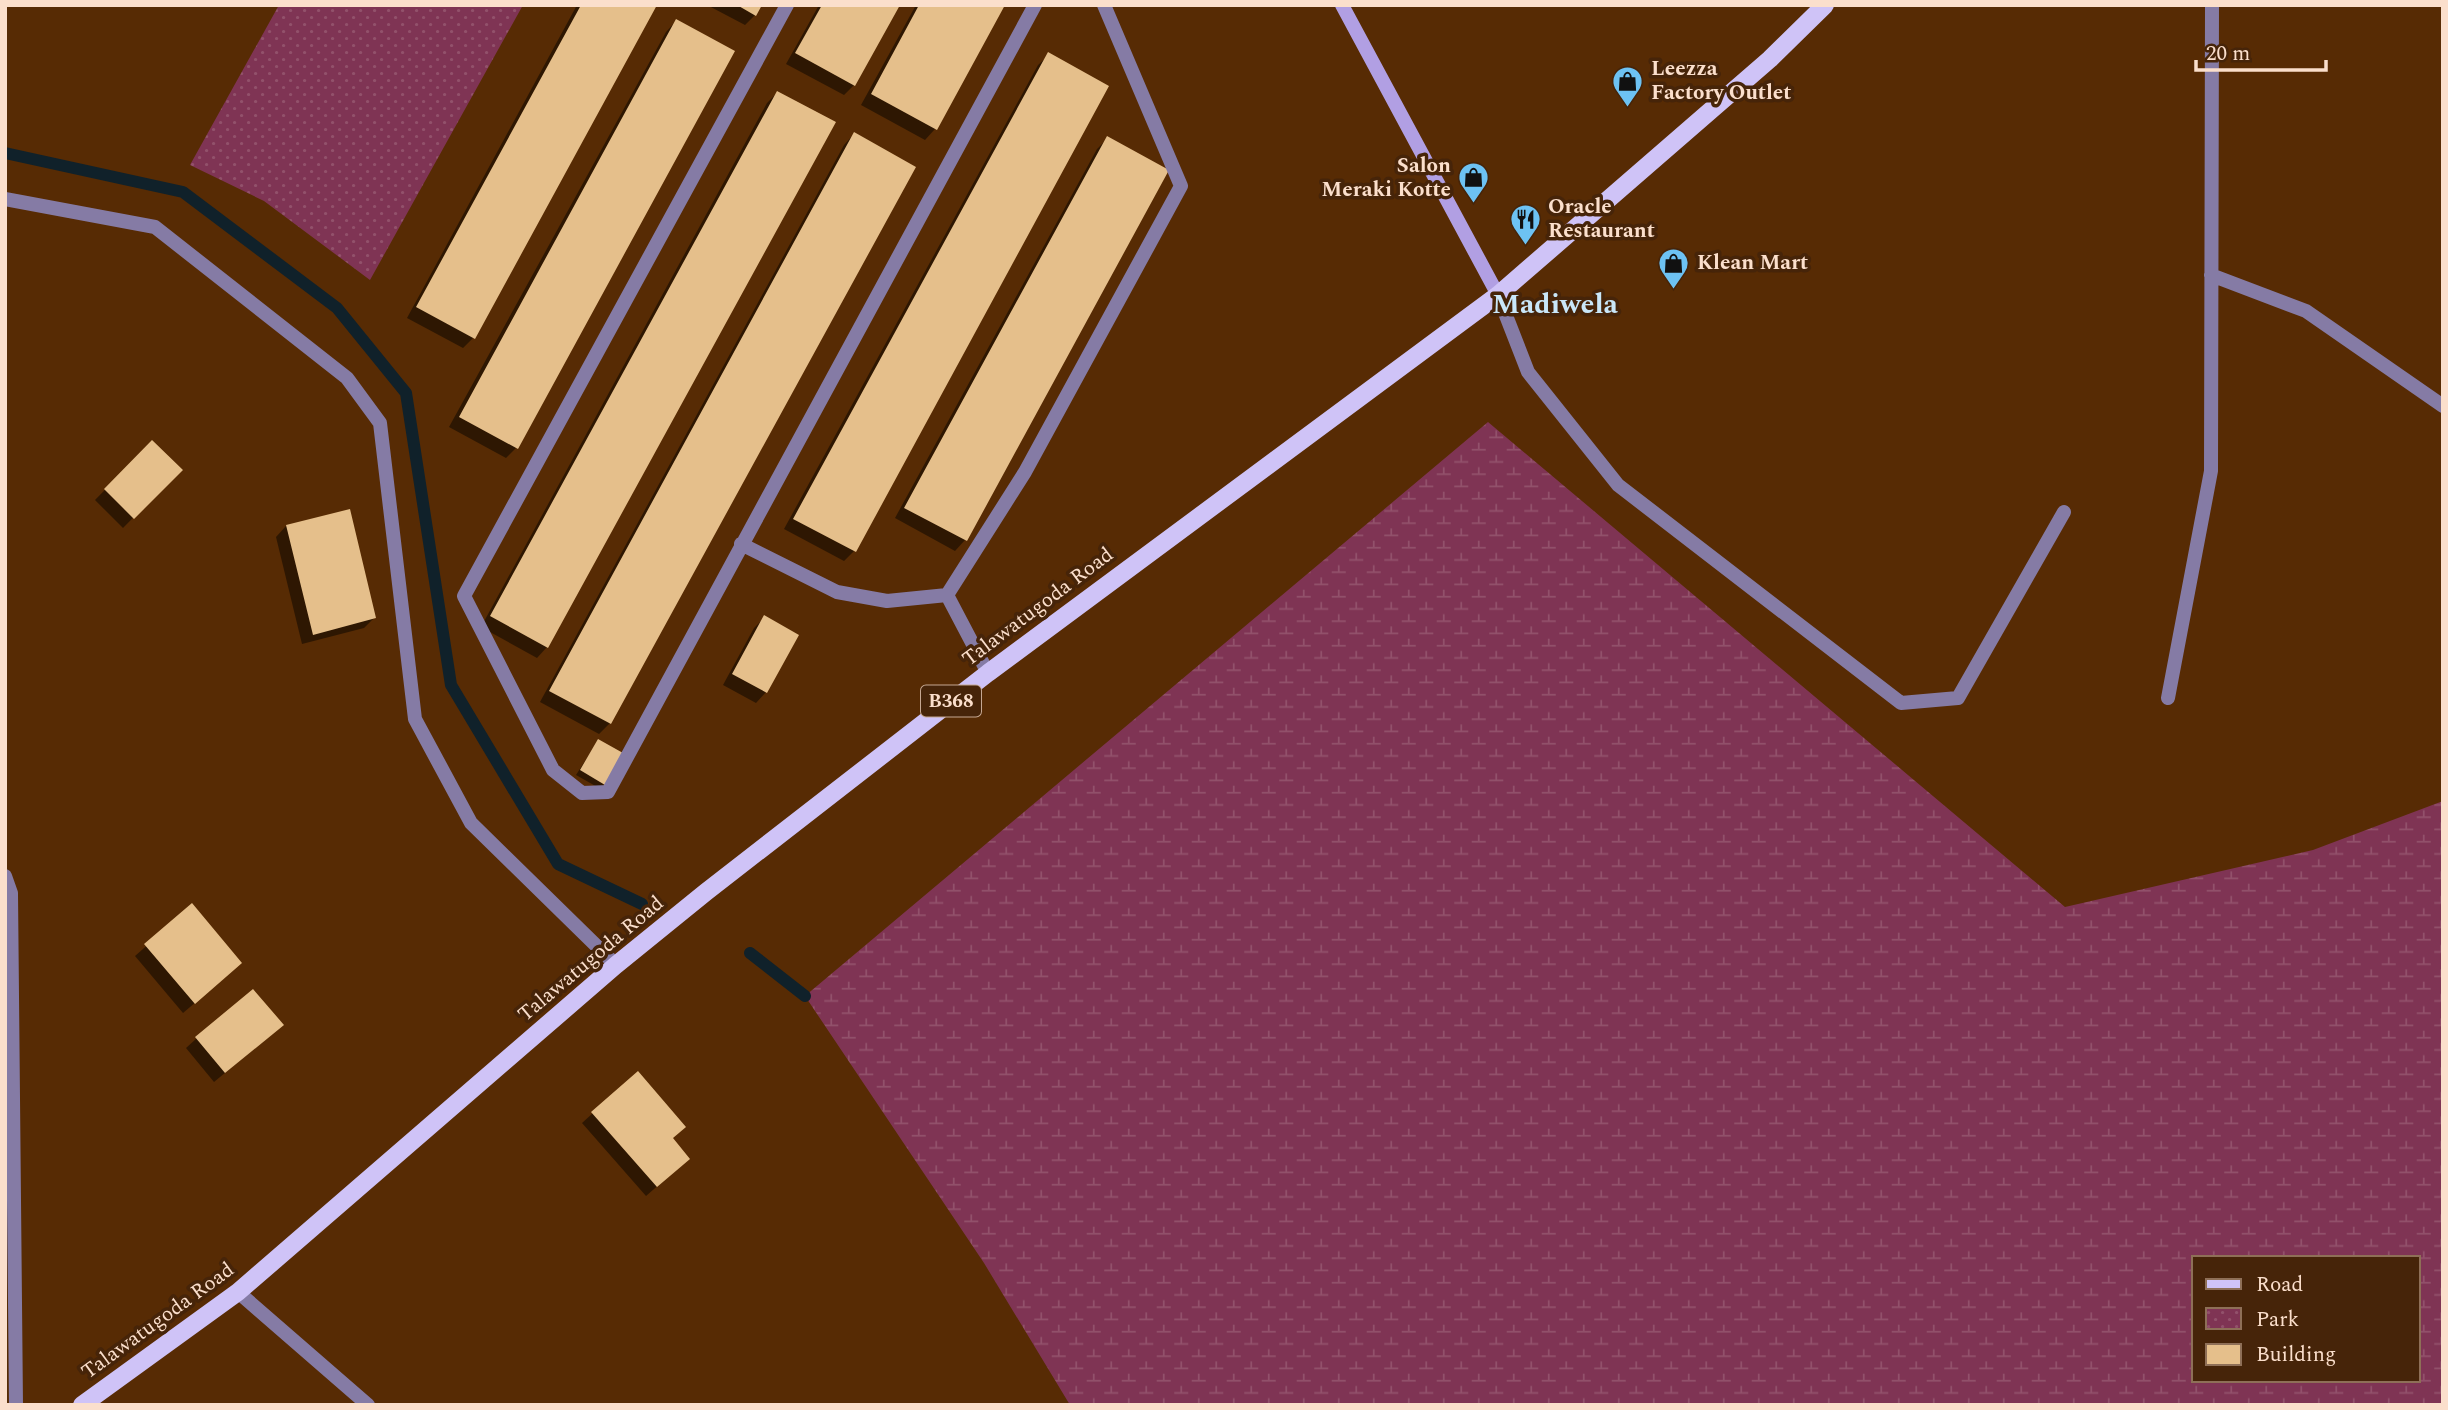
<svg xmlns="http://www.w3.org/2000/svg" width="2448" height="1410" font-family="Spectral,serif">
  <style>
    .wetland { fill: url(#wetland-marsh); fill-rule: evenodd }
    .park { fill: url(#park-dots) }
    .shadow { fill: #0007 }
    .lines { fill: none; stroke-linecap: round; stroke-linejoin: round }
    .stream { stroke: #10212a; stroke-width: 12 }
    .building { fill: #e5bf8b }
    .lane { stroke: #857ba5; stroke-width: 14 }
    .street { stroke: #857ba5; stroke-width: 14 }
    .secondary { stroke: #b19fe3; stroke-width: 14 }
    .primary { stroke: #cfc3f7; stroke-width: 18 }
    .labels { text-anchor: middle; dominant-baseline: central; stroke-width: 7; stroke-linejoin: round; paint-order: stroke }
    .shield { fill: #462409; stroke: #c5a792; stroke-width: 2 }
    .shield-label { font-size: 19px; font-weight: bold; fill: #fbdfcc }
    .poi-label { font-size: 21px; font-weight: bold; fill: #fbdfcc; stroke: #462409; text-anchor: start }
    .street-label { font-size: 21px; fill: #fbdfcc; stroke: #462409 }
    .district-label { font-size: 28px; font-weight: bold; fill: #c9e7f9; stroke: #462409 }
  </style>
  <defs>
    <pattern id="wetland-marsh" width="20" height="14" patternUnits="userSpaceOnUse" patternTransform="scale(1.75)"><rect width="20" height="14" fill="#7f3454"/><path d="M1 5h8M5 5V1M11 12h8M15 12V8" fill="none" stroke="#92516b"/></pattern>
    <pattern id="park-dots" width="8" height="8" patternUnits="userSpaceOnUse" patternTransform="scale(1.75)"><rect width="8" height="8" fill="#7f3454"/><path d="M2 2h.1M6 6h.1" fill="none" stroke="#92516b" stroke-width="1.8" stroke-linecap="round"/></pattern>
  </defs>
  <rect width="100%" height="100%" fill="#572b04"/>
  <!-- wetland -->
  <path class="wetland" d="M1488 422 2065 907 2313 850 2443 801V1405H1070L984 1263 805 996ZM2194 1258H2418V1380H2194Z"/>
  <!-- park -->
  <path class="park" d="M279 5H523L370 280 264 201 190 165Z"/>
  <!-- shadow -->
  <path class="shadow" d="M577 5H655L473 338 463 348 407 318Z
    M707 5H760L755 15 745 25Z
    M819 5H898L854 85 844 95 786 64Z
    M916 5H1003L935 129 925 140 861 105Z
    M676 21 516 448 506 458 449 427 666 32Z
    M1049 55 1107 87 854 551 844 561 784 529 1038 65Z
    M777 93 547 647 537 658 481 627 767 103Z
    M854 134 610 723 599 734 540 702 844 145Z
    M1107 139 1167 171 965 540 955 551 895 518 1097 149Z
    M152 442 180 470 123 528 95 500Z
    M286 526 374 618 364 628 302 644 276 537Z
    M765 617 766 692 756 703 723 685 754 628Z
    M598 741 604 784 599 788 576 775Z
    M192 906 230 973 183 1013 135 956Z
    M271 1035 214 1082 186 1048 197 1038Z
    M593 1113 671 1139 677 1169 646 1196 582 1123Z"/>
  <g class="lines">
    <!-- stream -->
    <path class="stream" d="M5 153 183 192 337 308 406 393 451 685 558 864 642 904
      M750 953 805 996"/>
  </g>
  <!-- building -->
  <path class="building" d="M581 5H657L475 339 416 307Z
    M737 5H762L756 16Z
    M822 5H900L855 86 795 53Z
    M919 5H1005L937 130 871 94Z
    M676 19 735 51 518 449 459 417Z
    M1048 52 1109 86 856 552 793 519Z
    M777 91 836 122 548 648 490 616Z
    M854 132 916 167 611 724 549 691Z
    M1107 136 1169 170 967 541 904 508Z
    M152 440 183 470 134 519 104 489Z
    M350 509 376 618 313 635 286 525Z
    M764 615 799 635 767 693 732 674Z
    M598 739 623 753 605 785 580 770Z
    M192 903 242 963 195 1004 144 944Z
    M253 989 284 1025 225 1073 195 1037Z
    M638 1071 686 1127 673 1138 690 1159 657 1187 591 1112Z"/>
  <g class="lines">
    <!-- lane -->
    <path class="lane" d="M787 5 464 596 553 770 582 793 608 792 1035 5
      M741 544 837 592 887 601 947 595 988 673
      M947 595 1025 472 1181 186 1104 5"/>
    <!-- street -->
    <path class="street" d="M5 199 155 227 347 378 380 423 415 719 471 823 616 965
      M2211 275 2306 311 2443 406
      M1498 295 1528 372 1618 485 1901 703 1958 698 2064 512
      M2168 698 2211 471 2212 5
      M5 876 11 893 16 1405
      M238 1292 368 1405"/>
    <!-- secondary -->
    <path class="secondary" d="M1342 5 1498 295"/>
    <!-- primary -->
    <path class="primary" d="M82 1405 238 1292 616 965 706 892 988 673 1498 295 1770 59 1825 5"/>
  </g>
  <!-- icons -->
  <defs>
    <symbol id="shop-pin" viewBox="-11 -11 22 30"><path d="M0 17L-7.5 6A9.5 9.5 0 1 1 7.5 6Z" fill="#6dc2f3" stroke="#462409"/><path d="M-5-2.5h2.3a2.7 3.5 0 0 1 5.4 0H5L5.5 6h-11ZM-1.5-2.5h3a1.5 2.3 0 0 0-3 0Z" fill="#111"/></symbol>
    <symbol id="restaurant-pin" viewBox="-11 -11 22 30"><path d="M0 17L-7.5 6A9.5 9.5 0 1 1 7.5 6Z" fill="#6dc2f3" stroke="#462409"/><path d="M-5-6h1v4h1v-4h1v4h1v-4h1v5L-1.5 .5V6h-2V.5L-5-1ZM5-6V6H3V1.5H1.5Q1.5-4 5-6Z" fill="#111"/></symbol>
  </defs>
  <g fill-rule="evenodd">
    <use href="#shop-pin" x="1610" y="64" width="35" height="47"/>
    <use href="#shop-pin" x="1456" y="160" width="35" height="47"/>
    <use href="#restaurant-pin" x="1508" y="202" width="35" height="47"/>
    <use href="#shop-pin" x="1656" y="246" width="35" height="47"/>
  </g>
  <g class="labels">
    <!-- shield labels -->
    <rect class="shield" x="921" y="685.5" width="60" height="31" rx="5"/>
    <g class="shield-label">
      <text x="951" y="701">B368</text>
    </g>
    <!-- poi labels -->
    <g class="poi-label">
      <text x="1651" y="69">Leezza<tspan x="1651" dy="24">Factory Outlet</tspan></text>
      <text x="1451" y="166" text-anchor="end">Salon<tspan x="1451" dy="24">Meraki Kotte</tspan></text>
      <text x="1548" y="207">Oracle<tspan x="1548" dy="24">Restaurant</tspan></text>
      <text x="1697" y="263">Klean Mart</text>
    </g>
    <!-- street labels -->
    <g class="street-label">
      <text transform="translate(1038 607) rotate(-37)">Talawatugoda Road</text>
      <text transform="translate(591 959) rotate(-40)">Talawatugoda Road</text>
      <text transform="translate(158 1321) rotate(-36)">Talawatugoda Road</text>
    </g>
    <!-- district labels -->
    <g class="district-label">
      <text x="1555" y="304">Madiwela</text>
    </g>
  </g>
  <!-- border -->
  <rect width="2448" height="1410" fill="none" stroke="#fbdfcc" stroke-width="14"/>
  <!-- legend -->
  <rect x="2192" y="1256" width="228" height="126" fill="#462409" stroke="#8e6f57" stroke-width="2"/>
  <rect x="2206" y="1279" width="35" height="10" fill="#cfc3f7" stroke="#8e6f57" stroke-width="2"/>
  <text x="2256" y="1291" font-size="21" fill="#fbdfcc">Road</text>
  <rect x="2206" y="1308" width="35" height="21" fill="url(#park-dots)" stroke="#8e6f57" stroke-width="2"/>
  <text x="2256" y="1326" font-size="21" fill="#fbdfcc">Park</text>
  <rect x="2206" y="1344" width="35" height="21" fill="#e5bf8b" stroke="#8e6f57" stroke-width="2"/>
  <text x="2256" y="1361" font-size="21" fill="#fbdfcc">Building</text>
  <!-- scale -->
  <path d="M2196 60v10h130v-10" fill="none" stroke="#fbdfcc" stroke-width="3.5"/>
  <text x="2206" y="60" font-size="21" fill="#fbdfcc" stroke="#462409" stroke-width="5" paint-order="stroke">20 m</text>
</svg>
